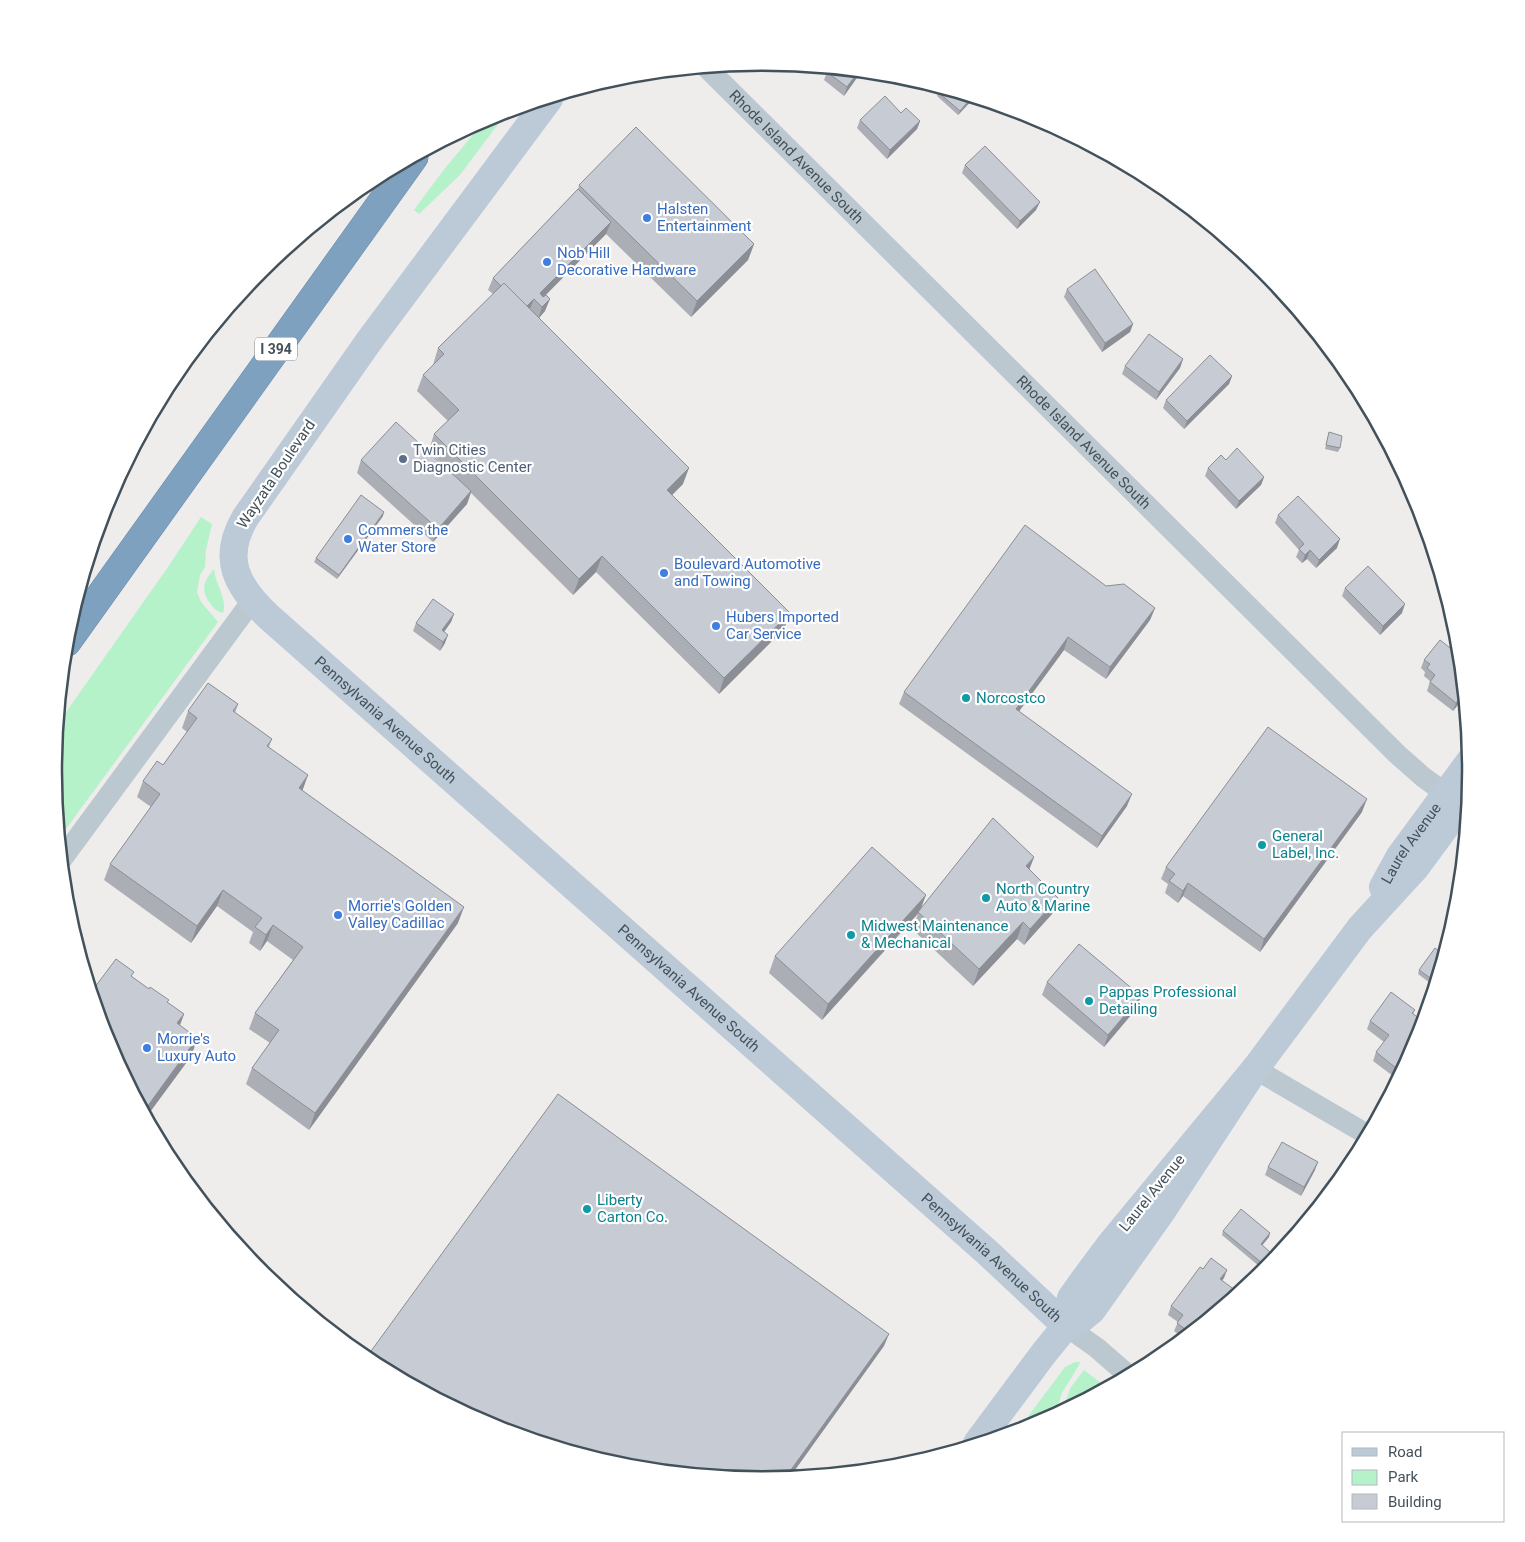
<svg xmlns="http://www.w3.org/2000/svg" width="1525" height="1542" font-family="Roboto,sans-serif">
  <style>
    .green { fill: #b5f2ca }
    .lines { fill: none; stroke-linecap: round; stroke-linejoin: round }
    .highway-casing { stroke: #6a8cac; stroke-width: 29 }
    .street { stroke: #bbc8d0; stroke-width: 21 }
    .secondary { stroke: #bccad7; stroke-width: 28 }
    .highway { stroke: #7fa1c0; stroke-width: 28 }
    .wall { fill: #abafb5 }
    .shaded-wall { fill: #8b8e94 }
    .building { fill: #c7cbd3; stroke: #8b8e94 }
    .shop-dot { fill: #3f7fe0; stroke: #fff; stroke-width: 2 }
    .service-dot { fill: #5c6f8a; stroke: #fff; stroke-width: 2 }
    .culture-dot { fill: #0f9aa8; stroke: #fff; stroke-width: 2 }
    .labels { text-anchor: middle; dominant-baseline: central; stroke-width: 4.5; stroke-linejoin: round; paint-order: stroke }
    .shield { fill: #fff; stroke: #7b858c; stroke-width: 1 }
    .shield-label { font-size: 14px; font-weight: bold; fill: #43515b }
    .street-label { font-size: 15px; fill: #43515b; stroke: #fff }
    .shop-label { font-size: 15px; fill: #366cbe; stroke: #fff; text-anchor: start }
    .service-label { font-size: 15px; fill: #4e5e75; stroke: #fff; text-anchor: start }
    .culture-label { font-size: 15px; fill: #0d838f; stroke: #fff; text-anchor: start }
    .rim { fill: none; stroke: #43515b; stroke-width: 2.5 }
  </style>
  <rect width="100%" height="100%" fill="#efecec"/>
  <!-- green -->
  <path class="green" d="M508 111 460 175 419 214 414 210 442 172 485 120Z
    M201 517 212 524 206 550 205 567 200 575 197 592 201 602 218 622 60 837 54 771 59 722 168 567Z
    M214 569C215 584 228 599 223 613 216 611 213 608 210 603 200 591 204 580 214 569Z
    M1075 1362H1080L1079 1365 1062 1393 1055 1414 1033 1426 1017 1431 1065 1367Z
    M1084 1370 1106 1387 1067 1408V1405L1065 1402 1071 1387Z"/>
  <g class="lines">
    <defs>
      <path id="highway" d="M67 642 414 157"/>
    </defs>
    <!-- highway casing -->
    <use href="#highway" class="highway-casing"/>
    <!-- street -->
    <g class="street">
      <path id="s1" d="M707 68 1397 754 1423 777 1459 803"/>
      <path d="M62 859 252 601"/>
      <path d="M1255 1069 1368 1135"/>
      <path d="M1066 1326 1097 1348 1128 1375"/>
    </g>
    <!-- secondary -->
    <g class="secondary">
      <path id="s2" d="M549 99 369 341 245 518C221 559 237 587 269 617L988 1253 1066 1326"/>
      <path id="s3" d="M1383 887 1400 856 1470 761"/>
      <path d="M1255 1069 1360 928 1416 867 1469 795"/>
      <path d="M977 1443 1044 1353 1066 1326 1080 1320 1092 1310 1160 1214 1255 1069 1109 1246 1083 1281 1071 1298 1067 1311 1066 1326"/>
    </g>
    <!-- highway -->
    <use href="#highway" class="highway"/>
  </g>
  <!-- wall -->
  <path class="wall" d="M803 66 812 67 809 71Z
    M829 69 861 72 844 96 824 80 827 72Z
    M941 88 974 98 958 115 937 96 938 92Z
    M860 120 920 121 917 129 887 159 857 128Z
    M965 165 1036 210 1017 229 962 173Z
    M579 185 754 244 748 260 691 317 606 234 545 295V311L539 318 683 484 672 495 784 629 719 694 596 572 573 595 471 493 467 504 433 542 357 473 361 460 450 472 429 450 434 434 448 421 417 391 423 375 433 365 438 348 493 294 488 290 493 278 578 189Z
    M1067 289 1133 324 1130 332 1102 352 1064 297Z
    M1183 359 1180 368 1156 400 1122 374 1125 366Z
    M1232 376 1229 384 1184 429 1163 408 1166 400Z
    M1329 432 1340 448 1338 452 1325 449Z
    M1226 460 1264 477 1261 485 1236 509 1205 476 1208 468Z
    M1278 515 1337 548 1316 568 1307 559 1302 563 1296 557 1299 550 1275 523Z
    M383 516 337 579 314 562 316 558Z
    M1106 586 1155 608 1150 620 1106 679 1064 650 1019 711 1127 806 1097 848 899 704 904 692Z
    M1345 588 1402 613 1380 635 1342 596Z
    M454 614 451 622 444 632 445 643 440 651 413 631 416 623Z
    M1440 640 1464 697 1453 711 1427 691 1430 681 1424 676 1425 672 1421 668 1424 660Z
    M238 704 235 713 272 739 269 747 302 790 458 923 309 1130 246 1084 252 1068 270 1043 249 1029 255 1013 293 960 267 941 260 951 249 943 253 932 217 906 191 943 104 880 110 864 151 807 137 797 143 781 163 765 187 732 182 728 188 711Z
    M1362 812 1260 952 1183 896 1178 903 1165 893 1168 884 1161 879 1166 867Z
    M1034 857 1029 870 1058 898 1052 914 1024 945 1017 939 973 986 912 929 918 914 822 1020 769 973 775 956 921 909Z
    M1444 955 1434 986 1418 974 1419 970Z
    M132 977 184 1014 180 1025 192 1055 147 1116 108 1042Z
    M1047 982 1141 996 1137 1008 1104 1047 1042 995Z
    M1415 1010 1413 1014 1417 1042 1397 1079 1373 1061 1376 1052 1384 1042 1367 1029 1370 1021Z
    M1268 1167 1315 1170 1301 1196 1265 1175Z
    M1223 1231 1269 1237 1262 1245 1269 1256 1260 1267 1222 1235Z
    M1203 1269 1224 1278 1222 1280 1233 1298 1183 1338 1174 1331 1178 1322 1168 1315 1171 1306Z"/>
  <!-- shaded-wall -->
  <path class="shaded-wall" d="M858 72H861L844 96 847 87Z
    M972 97 974 98 958 115 960 111Z
    M920 121 917 129 887 159 890 150Z
    M1040 202 1036 210 1017 229 1020 221Z
    M611 222 606 234 538 303 540 293Z
    M754 244 748 260 691 317 697 301Z
    M534 299 529 311 524 309Z
    M550 299 545 311 538 319 542 307Z
    M1133 324 1130 332 1102 352 1105 343Z
    M1183 359 1180 368 1156 400 1159 392Z
    M1232 376 1229 384 1184 429 1187 421Z
    M689 468 683 484 661 506 667 490Z
    M1264 477 1261 485 1236 509 1239 501Z
    M471 491 467 504 433 542 438 529Z
    M384 512 383 516 337 579 339 575Z
    M1340 539 1337 548 1316 568 1319 560Z
    M1310 550 1307 559 1302 563 1305 555Z
    M602 556 596 572 573 595 579 579Z
    M1405 604 1402 613 1380 635 1383 626Z
    M1155 608 1150 620 1106 679 1110 667Z
    M790 613 784 629 719 694 724 678Z
    M454 614 451 622 439 639 442 630Z
    M448 635 445 643 440 651 443 642Z
    M1068 637 1064 650 1012 721 1016 709Z
    M1464 693V697L1453 711 1456 703Z
    M308 775 302 792 299 788Z
    M1132 794 1127 806 1097 848 1102 836Z
    M1367 799 1362 812 1260 952 1264 939Z
    M1034 857 1028 873 1026 866Z
    M1188 883 1183 896 1178 903 1183 891Z
    M223 890 217 906 191 943 197 926Z
    M926 895 920 911 822 1020 828 1004Z
    M1058 898 1052 914 1024 945 1030 929Z
    M464 907 458 923 309 1130 315 1113Z
    M1023 922 1017 939 973 986 979 969Z
    M273 925 267 941 260 951 266 935Z
    M1141 996 1137 1008 1104 1047 1108 1035Z
    M184 1014 178 1030 177 1023Z
    M197 1038 192 1055 147 1116 145 1112 147 1107Z
    M1318 1162 1315 1170 1301 1196 1304 1187Z
    M1270 1233 1269 1237 1260 1248 1261 1244Z
    M1270 1252 1269 1256 1260 1267 1262 1263Z
    M1227 1270 1224 1278 1217 1287 1220 1279Z
    M1235 1290 1233 1298 1225 1304Z
    M889 1334 884 1346 790 1477 785 1478Z"/>
  <!-- building -->
  <path class="building" d="M829 69 858 72 847 87 827 72Z
    M941 88 972 97 960 111 938 92Z
    M885 96 901 113 906 108 920 121 890 150 860 120Z
    M636 127 754 244 697 301 579 185Z
    M985 146 1040 202 1020 221 965 165Z
    M578 189 611 222 540 293 543 297 546 295 550 299 542 307 534 299 527 306 504 283 501 286 493 278Z
    M1095 269 1133 324 1105 343 1067 289Z
    M504 283 689 468 667 490 790 613 724 678 602 556 579 579 434 434 459 410 423 375 444 354 438 348Z
    M1149 334 1183 359 1159 392 1125 366Z
    M1210 355 1232 376 1187 421 1166 400Z
    M396 422 471 491 438 529 361 460Z
    M1329 432 1342 436 1340 448 1326 445Z
    M1237 448 1264 477 1239 501 1208 468 1221 455 1226 460Z
    M361 495 384 512 339 575 316 558Z
    M1298 496 1340 539 1319 560 1310 550 1305 555 1299 549 1304 544 1278 515Z
    M1025 525 1106 586 1124 584 1155 608 1110 667 1068 637 1016 709 1132 794 1102 836 904 692Z
    M1368 566 1405 604 1383 626 1345 588Z
    M433 599 454 614 442 630 448 635 443 642 416 623Z
    M1440 640 1454 651 1459 645 1464 693 1456 703 1430 682 1435 675 1427 668 1430 664 1424 660Z
    M208 683 238 704 233 711 272 739 267 746 308 775 299 788 464 907 315 1113 252 1068 279 1030 255 1013 303 947 273 925 266 935 255 927 262 918 223 890 197 926 110 864 160 794 143 781 157 761 163 765 197 718 188 711Z
    M1268 727 1367 799 1264 939 1188 883 1183 891 1169 881 1175 874 1166 867Z
    M993 818 1034 857 1026 866 1058 898 1030 929 1023 922 979 969 918 912Z
    M872 847 926 895 828 1004 775 956Z
    M1079 944 1141 996 1108 1035 1047 982Z
    M1435 948 1444 955 1436 982 1419 970Z
    M116 959 134 972 131 976 149 989 150 987 169 1000 167 1002 184 1014 177 1023 197 1038 147 1107 140 1102 108 1042 92 991Z
    M1391 992 1415 1010 1412 1013 1424 1022 1417 1042 1401 1072 1376 1052 1389 1035 1370 1021Z
    M558 1094 889 1334 785 1478 762 1480 624 1466 491 1426 366 1358Z
    M1282 1142 1318 1162 1304 1187 1268 1167Z
    M1241 1209 1270 1233 1261 1244 1270 1252 1262 1263 1223 1231Z
    M1211 1258 1227 1270 1220 1279 1235 1290 1225 1304 1190 1333 1177 1323 1183 1315 1171 1306 1200 1267 1203 1269Z"/>
  <!-- markers -->
  <g class="shop-dot">
    <circle cx="647" cy="218" r="5"/>
    <circle cx="547" cy="262" r="5"/>
    <circle cx="348" cy="539" r="5"/>
    <circle cx="664" cy="573" r="5"/>
    <circle cx="716" cy="626" r="5"/>
    <circle cx="338" cy="915" r="5"/>
    <circle cx="147" cy="1048" r="5"/>
  </g>
  <circle class="service-dot" cx="403" cy="459" r="5"/>
  <g class="culture-dot">
    <circle cx="966" cy="698" r="5"/>
    <circle cx="1262" cy="845" r="5"/>
    <circle cx="986" cy="898" r="5"/>
    <circle cx="851" cy="935" r="5"/>
    <circle cx="1089" cy="1001" r="5"/>
    <circle cx="587" cy="1209" r="5"/>
  </g>
  <g class="labels">
    <!-- shield labels -->
    <rect class="shield" x="255" y="337.5" width="42" height="23" rx="4"/>
    <g class="shield-label">
      <text x="276" y="349">I 394</text>
    </g>
    <!-- street labels -->
    <g class="street-label">
      <text stroke="none"><textPath href="#s1" startOffset="126">Rhode Island Avenue South</textPath></text>
      <text stroke="none"><textPath href="#s1" startOffset="531">Rhode Island Avenue South</textPath></text>
      <text transform="translate(276 474) rotate(-56)">Wayzata Boulevard</text>
      <text stroke="none"><textPath href="#s2" startOffset="786">Pennsylvania Avenue South</textPath></text>
      <text stroke="none"><textPath href="#s3" startOffset="52">Laurel Avenue</textPath></text>
      <text stroke="none"><textPath href="#s2" startOffset="1191">Pennsylvania Avenue South</textPath></text>
      <text transform="translate(1152 1193) rotate(-51)">Laurel Avenue</text>
      <text stroke="none"><textPath href="#s2" startOffset="1596">Pennsylvania Avenue South</textPath></text>
    </g>
    <!-- shop labels -->
    <g class="shop-label">
      <text x="657" y="209">Halsten<tspan x="657" dy="17">Entertainment</tspan></text>
      <text x="557" y="253">Nob Hill<tspan x="557" dy="17">Decorative Hardware</tspan></text>
      <text x="358" y="530">Commers the<tspan x="358" dy="17">Water Store</tspan></text>
      <text x="674" y="564">Boulevard Automotive<tspan x="674" dy="17">and Towing</tspan></text>
      <text x="726" y="617">Hubers Imported<tspan x="726" dy="17">Car Service</tspan></text>
      <text x="348" y="906">Morrie's Golden<tspan x="348" dy="17">Valley Cadillac</tspan></text>
      <text x="157" y="1039">Morrie's<tspan x="157" dy="17">Luxury Auto</tspan></text>
    </g>
    <!-- service labels -->
    <g class="service-label">
      <text x="413" y="450">Twin Cities<tspan x="413" dy="17">Diagnostic Center</tspan></text>
    </g>
    <!-- culture labels -->
    <g class="culture-label">
      <text x="976" y="698">Norcostco</text>
      <text x="1272" y="836">General<tspan x="1272" dy="17">Label, Inc.</tspan></text>
      <text x="996" y="889">North Country<tspan x="996" dy="17">Auto &amp; Marine</tspan></text>
      <text x="861" y="926">Midwest Maintenance<tspan x="861" dy="17">&amp; Mechanical</tspan></text>
      <text x="1099" y="992">Pappas Professional<tspan x="1099" dy="17">Detailing</tspan></text>
      <text x="597" y="1200">Liberty<tspan x="597" dy="17">Carton Co.</tspan></text>
    </g>
  </g>
  <!-- crop -->
  <path d="M0 0H1525V1542H0ZM62 771a700 700 0 1 1 1400 0a700 700 0 1 1-1400 0Z" fill="#fff" fill-rule="evenodd"/>
  <path class="rim" d="M62 771a700 700 0 1 1 1400 0a700 700 0 1 1-1400 0Z"/>
  <!-- legend -->
  <rect x="1342" y="1432" width="162" height="90" fill="#ffffff" stroke="#b4b9bd"/>
  <rect x="1352" y="1448" width="25" height="8" fill="#bccad7" stroke="#b4b9bd"/>
  <text x="1388" y="1457" font-size="15" fill="#43515b">Road</text>
  <rect x="1352" y="1470" width="25" height="15" fill="#b5f2ca" stroke="#b4b9bd"/>
  <text x="1388" y="1482" font-size="15" fill="#43515b">Park</text>
  <rect x="1352" y="1494" width="25" height="15" fill="#c7cbd3" stroke="#b4b9bd"/>
  <text x="1388" y="1507" font-size="15" fill="#43515b">Building</text>
</svg>
